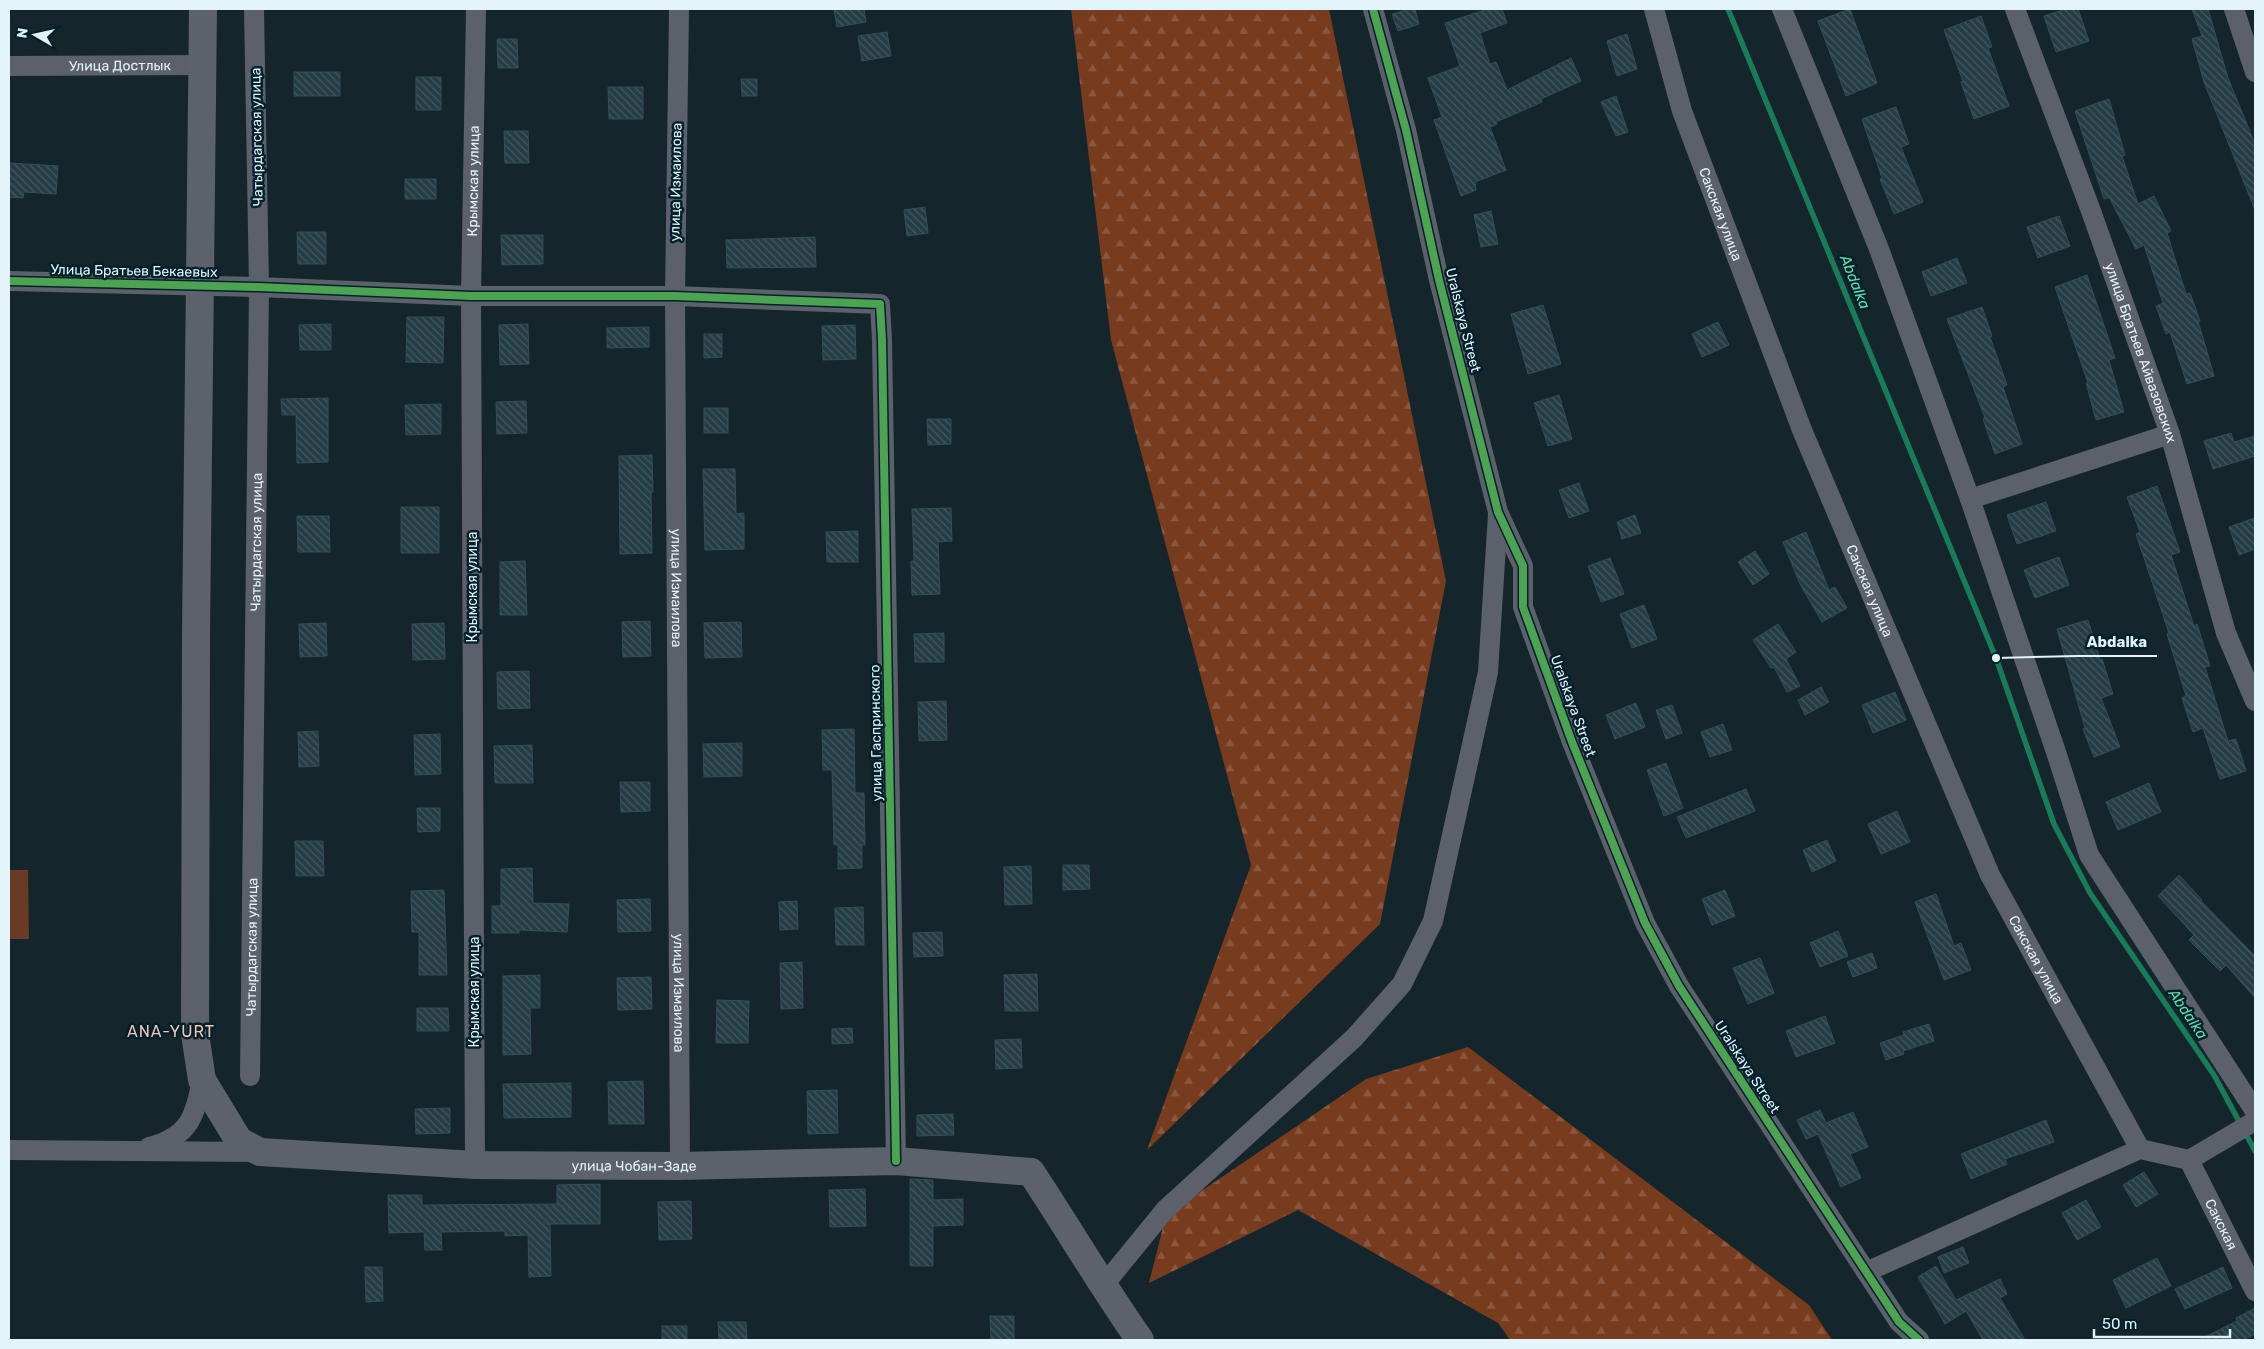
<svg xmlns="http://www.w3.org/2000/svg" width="2264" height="1349" font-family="Rubik,sans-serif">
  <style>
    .grass { fill: #693a26 }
    .forest { fill: url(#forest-firs) }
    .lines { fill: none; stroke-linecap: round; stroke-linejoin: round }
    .stream { stroke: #187b59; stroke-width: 5.5 }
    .building { fill: url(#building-back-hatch); stroke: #324f58 }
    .minor { stroke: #5c606a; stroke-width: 20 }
    .secondary { stroke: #5d616c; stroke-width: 28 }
    .cycleway-casing { stroke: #01202b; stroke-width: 11 }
    .cycleway { stroke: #4ca352; stroke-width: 8 }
    .labels { text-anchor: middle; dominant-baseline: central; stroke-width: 5; stroke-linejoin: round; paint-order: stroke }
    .street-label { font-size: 14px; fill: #e3f4fb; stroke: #01202b }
    .water-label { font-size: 15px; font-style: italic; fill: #59dda7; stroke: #01202b }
    .quarter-label { font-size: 16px; letter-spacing: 1px; fill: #f5c6b3; stroke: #01202b }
    .leader { fill: none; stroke: #e3f4fb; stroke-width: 2 }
    .callout-dot { fill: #e3f4fb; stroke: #01202b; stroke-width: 2 }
    .callout-label { font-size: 15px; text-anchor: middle; font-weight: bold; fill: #e3f4fb; stroke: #01202b; stroke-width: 5; stroke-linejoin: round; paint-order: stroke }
  </style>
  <defs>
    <pattern id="forest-firs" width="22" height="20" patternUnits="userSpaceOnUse" patternTransform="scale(1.25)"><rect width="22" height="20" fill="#773b1e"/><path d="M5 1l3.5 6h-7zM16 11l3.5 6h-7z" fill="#8a5840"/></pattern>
    <pattern id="building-back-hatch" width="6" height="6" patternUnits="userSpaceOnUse" patternTransform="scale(1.25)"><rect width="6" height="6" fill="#243c43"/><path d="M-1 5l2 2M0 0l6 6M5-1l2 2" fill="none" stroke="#44595f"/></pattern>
  </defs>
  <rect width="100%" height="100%" fill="#14252b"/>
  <!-- grass -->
  <path class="grass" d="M9 870H28L29 939H9Z"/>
  <!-- forest -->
  <path class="forest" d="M1071 9H1329L1446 581 1380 924 1147 1150 1251 865 1111 340Z
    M1468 1047 1809 1305 1832 1340H1510L1498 1323 1298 1210 1149 1283 1166 1215 1366 1079Z"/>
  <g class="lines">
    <!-- stream -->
    <path class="stream" d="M1728 9 1996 658 2054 824 2090 893 2214 1075 2255 1151"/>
  </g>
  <!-- building -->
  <path class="building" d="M834 9H864L866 22 837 27Z
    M1410 9H1415L1419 24 1398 31 1392 14Z
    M1488 9H1502L1507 23 1480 33 1490 64 1496 62 1507 90 1571 58 1581 81 1541 99 1542 102 1496 122 1497 124 1490 127 1506 170 1475 182 1476 190 1461 196 1434 120 1442 117 1428 78 1460 66 1445 23Z
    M1850 9 1877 83 1846 96 1818 21Z
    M2066 9H2078L2089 41 2056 52 2044 16Z
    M2192 9H2208L2228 78 2255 144V210L2204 82 2192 39 2202 36Z
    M1981 16 1992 47 1988 48 2009 106 1974 119 1961 82 1963 81 1944 30Z
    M887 32 891 56 862 61 858 36Z
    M1627 34 1637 69 1617 76 1607 41Z
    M497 39H517L518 68H498Z
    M294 72H340V96H294Z
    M416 77H441V110H416Z
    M741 79H757V96H742Z
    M608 87H643V119H609Z
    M1616 96 1628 132 1616 136 1601 102Z
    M2109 99 2125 155 2122 156 2138 204 2154 196 2171 231 2167 233 2186 294 2190 293 2200 321H2198L2214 376 2187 384 2170 332 2166 334 2156 306 2163 303 2144 245 2136 249 2109 197 2104 199 2075 111Z
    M1896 107 1909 144 1901 147 1923 202 1894 214 1880 179 1882 178 1862 119Z
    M504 131H528L529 163H505Z
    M10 163 58 166 56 194 24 192 23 198 9 197Z
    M405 179H436V199H405Z
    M925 207 928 233 907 236 904 210Z
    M1491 211 1498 244 1481 247 1474 215Z
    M2059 216 2070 246 2038 258 2027 227Z
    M297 232H326V264H298Z
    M501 235H543V264L502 265Z
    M815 237 816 267 727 268 726 240Z
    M1957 258 1967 283 1931 296 1922 272Z
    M2087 275 2115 358 2109 360 2124 412 2096 420 2086 383H2088L2055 287Z
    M1543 305 1561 364 1528 374 1511 314Z
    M1982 307 1992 336 1990 337 2007 385 2003 387 2022 444 1995 454 1983 419 1985 418 1947 319Z
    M407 317H444L443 363 406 362Z
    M1718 322 1729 345 1702 357 1692 334Z
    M331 324V350H300L299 325Z
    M528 324 529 364 500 365 499 325Z
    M855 325 856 359 823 360 822 326Z
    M649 327V347L607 348V328Z
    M704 334H722V357L704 358Z
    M1559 395 1572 439 1548 446 1534 403Z
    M328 398V462L297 463 296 415H282L281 399Z
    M526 401 527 433 497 434 496 402Z
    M441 404V434L406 435 405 405Z
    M704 408H728V433H704Z
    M927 419H951V444L928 445Z
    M2231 433 2234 442 2255 436V456L2213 469 2204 441Z
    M652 455 653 492H651L652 553 620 554 619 456Z
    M703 469H735L736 514 744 513V549L705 550Z
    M1579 483 1589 511 1569 518 1559 490Z
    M2157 486 2180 552 2171 555 2194 626 2197 624 2210 666 2205 667 2228 741 2236 739 2246 771 2220 779 2203 728 2193 732 2182 698 2186 696 2167 634 2169 633 2136 534 2140 532 2127 497Z
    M2046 502 2056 531 2017 544 2007 515Z
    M401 507H439V553H401Z
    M951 508 952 541 938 542 940 594 912 595 911 561H914L912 509Z
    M1635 515 1641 533 1622 539 1617 522Z
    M297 516H329L330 552H298Z
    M2255 518V549L2239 555 2229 527Z
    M858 531V562H827L826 532Z
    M1806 532 1829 590 1835 587 1847 608 1822 622 1800 584 1783 542Z
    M1755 551 1769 574 1753 585 1738 562Z
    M2059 557 2069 585 2035 598 2024 570Z
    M1610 558 1624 594 1601 602 1588 566Z
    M525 561 527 615H500V562Z
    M1644 605 1657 639 1632 648 1620 614Z
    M2088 620 2100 660 2102 659 2113 694 2101 698 2120 747 2094 757 2083 729 2085 728 2057 629Z
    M650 621 651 656 623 657 622 622Z
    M741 622 742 657 705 658 704 623Z
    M326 623 327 656 300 657 299 624Z
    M444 623 445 659 413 660 412 624Z
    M1778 624 1796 652 1786 659 1800 686 1787 692 1774 667 1771 668 1753 640Z
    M944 633V662H915L914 634Z
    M529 671 530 708 498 709 497 672Z
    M1821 687 1829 702 1805 715 1798 700Z
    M1895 692 1906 720 1873 733 1862 705Z
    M946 701 947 740 919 741 918 702Z
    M1636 703 1645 727 1615 739 1606 715Z
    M1672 705 1682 733 1666 739 1656 710Z
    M1723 724 1732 750 1710 757 1701 732Z
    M854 729 855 793H864L865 845H862V868L838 869V845H834L832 770H823L822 730Z
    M318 731 319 766 299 767 298 732Z
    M440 734 441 774 415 775 414 735Z
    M742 743V776L704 777 703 744Z
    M532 745 533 783H495L494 746Z
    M1666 763 1683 808 1664 816 1647 770Z
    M620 782H650V811L621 812Z
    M2149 783 2161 812 2118 830 2106 802Z
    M1746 789 1755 811 1686 838 1677 817Z
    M417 808H440V831L418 832Z
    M1897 811 1910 842 1881 854 1868 824Z
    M1827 840 1836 861 1812 872 1803 850Z
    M295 841H323L324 876H296Z
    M1063 865H1089L1090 889 1063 890Z
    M1031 866 1032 904 1005 905 1004 867Z
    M532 868 533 903 569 904 567 932 519 930V933H492V906H501V869Z
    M2179 875 2202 900 2201 901 2255 956V998L2226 965 2220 971 2189 940 2194 935 2158 896Z
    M444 890 447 975H419V932H412L411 891Z
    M1725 890 1735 916 1712 925 1702 899Z
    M1936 894 1954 946 1961 943 1971 970 1944 980 1915 902Z
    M650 899 651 931 618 932 617 900Z
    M797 901 798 929 780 930 779 902Z
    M863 907 864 945H836L835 908Z
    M1838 931 1848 956 1820 967 1810 943Z
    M942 932 943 956 914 957 913 933Z
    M1872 953 1877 968 1853 977 1847 962Z
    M1760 958 1774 993 1748 1004 1733 968Z
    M802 962 803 1008 781 1009 780 963Z
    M1037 974 1038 1011H1005L1004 975Z
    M540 975V1008H530L531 1054 503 1055V976Z
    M651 977 652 1009 618 1010 617 978Z
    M717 1000 749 1001 748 1043H716Z
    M417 1008H448L449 1031H417Z
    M1825 1016 1835 1043 1796 1057 1786 1031Z
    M1929 1024 1934 1041 1903 1051 1904 1054 1886 1060 1880 1043 1904 1035 1903 1032Z
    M852 1028 853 1043 832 1044V1029Z
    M1021 1039 1022 1068 996 1069 995 1040Z
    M643 1081 644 1124H609L608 1082Z
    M571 1083V1117L504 1118 503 1084Z
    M837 1090 838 1133 808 1134 807 1091Z
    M450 1108V1133L416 1134 415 1109Z
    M1820 1110 1826 1123 1853 1112 1868 1147 1850 1154 1861 1178 1841 1187 1818 1134 1806 1139 1797 1120Z
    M953 1114 954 1135 917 1136V1115Z
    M2046 1120 2054 1142 2005 1159 2007 1164 1971 1179 1961 1154Z
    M2144 1172 2158 1194 2136 1207 2123 1185Z
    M910 1179 933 1180V1200L963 1199V1225L933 1226V1266H910Z
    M600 1184V1224H550L551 1276 529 1277 528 1235 505 1236V1231L441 1232 442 1250H425L424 1232 389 1233 388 1195H422V1205L557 1204V1185Z
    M865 1189 866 1226 830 1227 829 1190Z
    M2086 1200 2101 1227 2077 1240 2062 1213Z
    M691 1201 692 1239 659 1240 658 1202Z
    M1963 1247 1969 1263 1944 1273 1938 1257Z
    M2157 1258 2171 1286 2126 1308 2113 1280Z
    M1936 1266 1956 1300 2000 1279 2007 1294 2000 1298 2025 1340H1983L1966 1311 1945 1324 1918 1277Z
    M365 1267H382L383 1301 366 1302Z
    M2223 1267 2232 1288 2185 1309 2175 1289Z
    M2255 1308V1334L2243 1340H2199L2237 1321 2236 1318Z
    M990 1316H1014V1340H991Z
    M718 1322H746L747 1340H719Z
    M662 1326H687V1340H662Z"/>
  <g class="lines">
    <!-- minor -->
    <g class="minor">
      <path id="s1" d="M679 9 675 296 680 1166"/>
      <path d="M1373 9 1406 130 1439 280 1498 512 1523 566V607L1572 742 1645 923 1679 986 1899 1322 1919 1340"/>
      <path id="s2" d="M1654 9 1682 111 1802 430 1990 875 2140 1149"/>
      <path d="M1782 9 1879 249 1970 499 2057 755 2089 855 2255 1111"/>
      <path id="s3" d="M2015 9 2091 211 2170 434 2226 633 2255 701"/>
      <path d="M2234 9 2255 72"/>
      <path id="s4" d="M9 66 203 65"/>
      <path d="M9 281 259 287 471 296H675L880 304 882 340 896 1161"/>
      <path d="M1970 499 2170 434"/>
      <path id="s5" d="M250 1076 259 287 254 9"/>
      <path d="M149 1147C189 1137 195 1117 202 1080"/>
      <path d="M9 1150 259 1152"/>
      <path id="s6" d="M2189 1160 2255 1291"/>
      <path id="s7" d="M475 1165 471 296 476 9"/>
      <path d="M1866 1272 2140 1149 2189 1160 2255 1121"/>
      <path d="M1103 1286 1165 1210 1354 1038 1402 984 1433 921 1488 672 1498 514"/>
    </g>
    <!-- secondary -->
    <path class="secondary" id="s8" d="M203 9 196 634 195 1034 202 1080 239 1141 260 1152 475 1165 680 1166 896 1161 1031 1172C1068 1228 1102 1286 1140 1340"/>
    <defs>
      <path id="cycleway" d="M1373 9 1406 130 1439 280 1498 512 1523 566V607L1572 742 1645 923 1679 986 1899 1322 1919 1340
        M9 281 259 287 471 296H675L880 304 882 340 896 1161"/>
    </defs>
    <!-- cycleway casing -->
    <use href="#cycleway" class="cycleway-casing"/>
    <!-- cycleway -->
    <use href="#cycleway" class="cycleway"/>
  </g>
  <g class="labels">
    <!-- street labels -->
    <g class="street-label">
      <text stroke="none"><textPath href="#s4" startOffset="111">Улица Достлык</textPath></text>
      <text transform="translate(257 137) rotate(-91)">Чатырдагская улица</text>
      <text stroke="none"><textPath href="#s7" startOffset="984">Крымская улица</textPath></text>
      <text transform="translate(676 182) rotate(-89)">улица Измаилова</text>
      <text stroke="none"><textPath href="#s2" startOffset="216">Сакская улица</textPath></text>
      <text transform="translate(134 271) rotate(1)">Улица Братьев Бекаевых</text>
      <text transform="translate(1463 320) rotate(76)">Uralskaya Street</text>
      <text stroke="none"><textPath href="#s3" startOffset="366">улица Братьев Айвазовских</textPath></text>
      <text stroke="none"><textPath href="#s5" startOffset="534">Чатырдагская улица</textPath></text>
      <text transform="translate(472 587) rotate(-90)">Крымская улица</text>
      <text stroke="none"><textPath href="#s1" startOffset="579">улица Измаилова</textPath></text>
      <text stroke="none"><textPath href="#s2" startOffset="621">Сакская улица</textPath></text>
      <text transform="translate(1573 706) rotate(70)">Uralskaya Street</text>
      <text transform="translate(876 733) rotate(-91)">улица Гаспринского</text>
      <text stroke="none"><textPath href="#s5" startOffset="129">Чатырдагская улица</textPath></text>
      <text stroke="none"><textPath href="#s2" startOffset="1026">Сакская улица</textPath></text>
      <text transform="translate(474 992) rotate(-90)">Крымская улица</text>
      <text stroke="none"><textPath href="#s1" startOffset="984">улица Измаилова</textPath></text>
      <text transform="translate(1747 1067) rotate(57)">Uralskaya Street</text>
      <text stroke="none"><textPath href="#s8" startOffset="1541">улица Чобан-Заде</textPath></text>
      <text stroke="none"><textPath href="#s6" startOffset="72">Сакская</textPath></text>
    </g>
    <!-- water labels -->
    <g class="water-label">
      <text transform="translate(1855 282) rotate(68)">Abdalka</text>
      <text transform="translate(2188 1014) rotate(56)">Abdalka</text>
    </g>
    <!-- quarter labels -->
    <g class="quarter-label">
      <text x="171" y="1031">ANA-YURT</text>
    </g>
  </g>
  <!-- callouts -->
  <path class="leader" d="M1996 658L2077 656H2157"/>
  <circle class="callout-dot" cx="1996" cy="658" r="5"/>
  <g class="callout-label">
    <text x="2117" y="647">Abdalka</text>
  </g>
  <!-- border -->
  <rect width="2264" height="1349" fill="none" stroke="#e3f4fb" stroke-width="20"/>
  <!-- north arrow -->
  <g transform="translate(35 35) rotate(279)" stroke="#01202b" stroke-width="4" paint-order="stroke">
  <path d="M0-4L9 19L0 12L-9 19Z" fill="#e3f4fb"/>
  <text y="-8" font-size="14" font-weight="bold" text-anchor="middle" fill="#e3f4fb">N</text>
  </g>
  <!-- scale -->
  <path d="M2094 1329v8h136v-8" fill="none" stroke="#e3f4fb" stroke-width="2.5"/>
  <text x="2102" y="1329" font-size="15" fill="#e3f4fb" stroke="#01202b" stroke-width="4" paint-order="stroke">50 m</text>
</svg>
